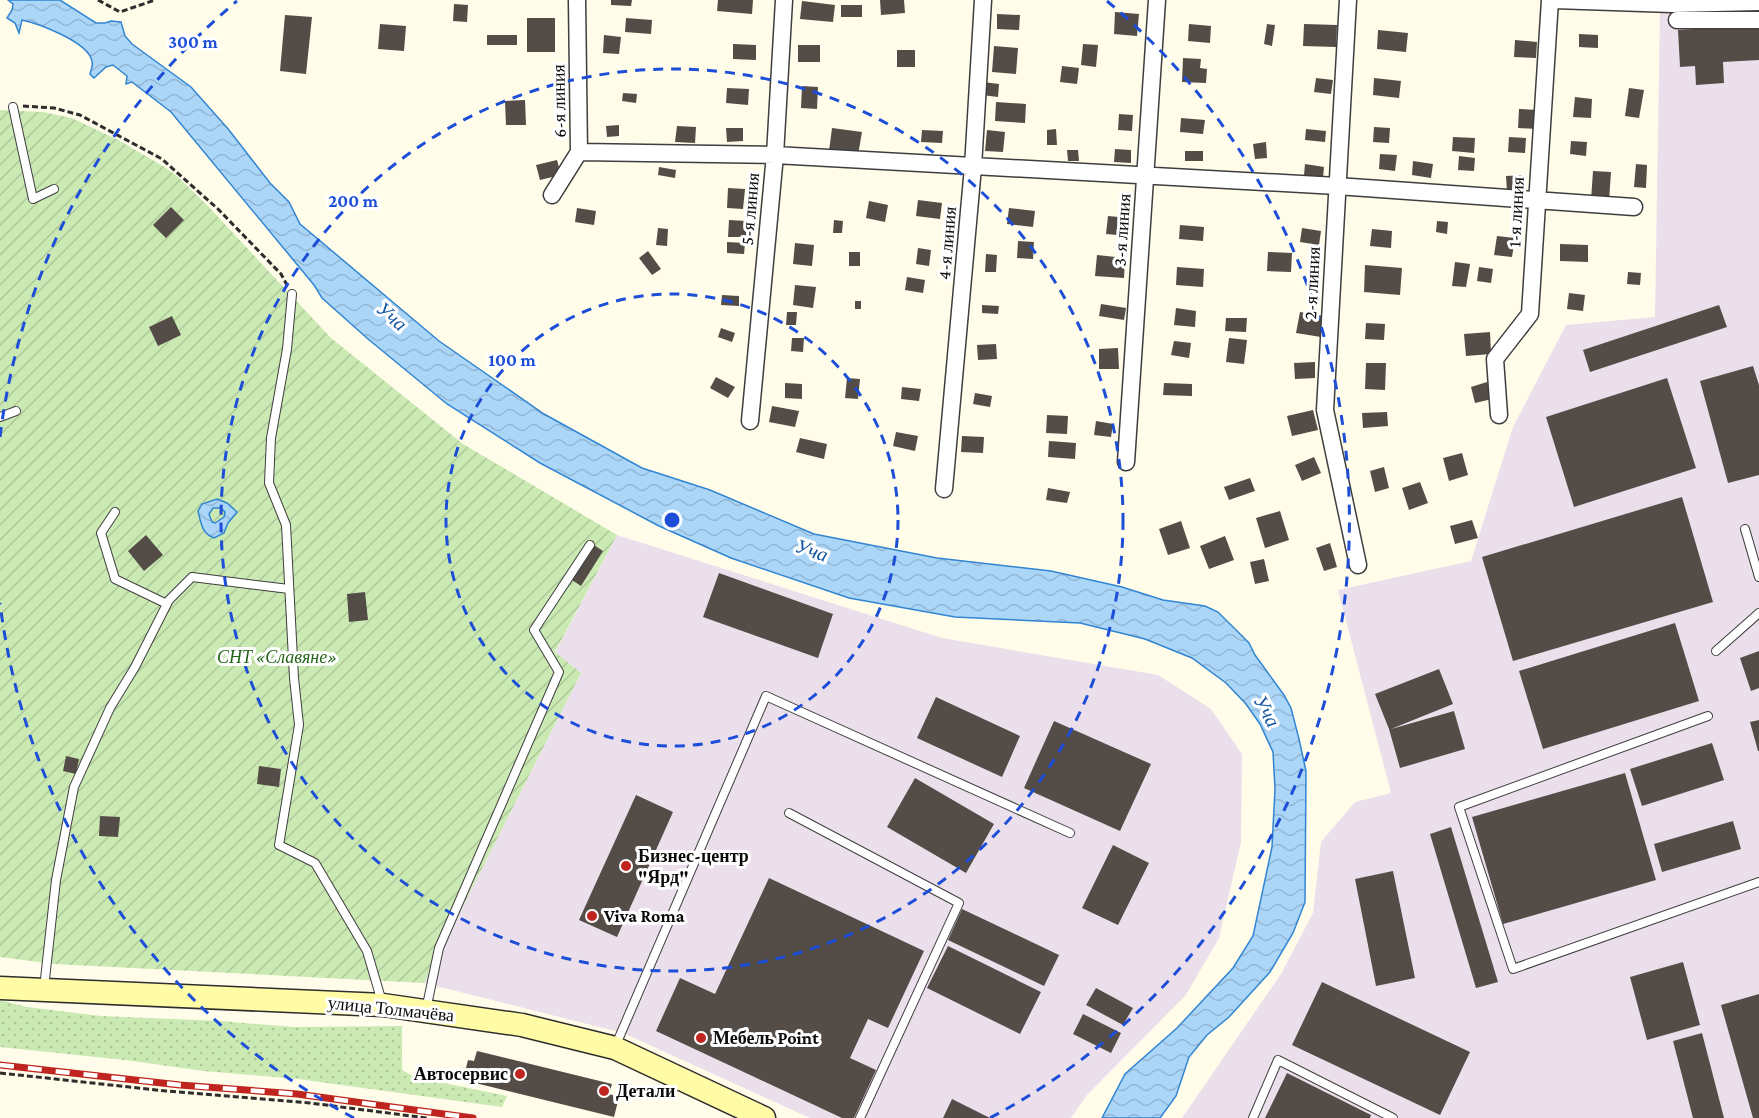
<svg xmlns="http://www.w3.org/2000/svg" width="1759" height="1118" font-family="'Crimson Pro',serif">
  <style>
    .industrial { fill: #ebdfeb }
    .grass { fill: url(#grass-dots) }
    .garden { fill: url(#garden-furrows) }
    .water { fill: url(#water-waves); stroke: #3185d2; stroke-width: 1.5; fill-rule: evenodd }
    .building { fill: #544d47 }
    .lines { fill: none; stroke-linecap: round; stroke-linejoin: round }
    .lane-casing { stroke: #3e3e3e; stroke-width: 10 }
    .street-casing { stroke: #3e3e3e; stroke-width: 19 }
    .secondary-casing { stroke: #2d2d2d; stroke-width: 25 }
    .path { stroke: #2d2d2d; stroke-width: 3; stroke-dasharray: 6 3; stroke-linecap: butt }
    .lane { stroke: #fff; stroke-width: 8 }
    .street { stroke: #fff; stroke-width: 16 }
    .secondary { stroke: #fffca5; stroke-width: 22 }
    .rail-casing { stroke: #bf241f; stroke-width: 7 }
    .rail { stroke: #fff; stroke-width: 4.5; stroke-dasharray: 14; stroke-linecap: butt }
    .ring { fill: none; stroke: #1d4ed8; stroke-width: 3; stroke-dasharray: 10 8 }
    .poi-dot { fill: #bf241f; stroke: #fff; stroke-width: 2 }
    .labels { text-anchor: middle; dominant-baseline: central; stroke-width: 6; stroke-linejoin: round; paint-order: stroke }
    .street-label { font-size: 18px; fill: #0b0b0b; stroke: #fff }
    .park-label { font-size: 18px; font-style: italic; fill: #24641a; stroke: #fff }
    .poi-label { font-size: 18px; font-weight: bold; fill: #0b0b0b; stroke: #fff; text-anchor: start }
    .water-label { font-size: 20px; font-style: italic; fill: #1157a0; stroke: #fff }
    .centre { fill: #1d4ed8; stroke: #fff; stroke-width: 3 }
    .ring-label { font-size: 18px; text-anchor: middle; font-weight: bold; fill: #1d4ed8; stroke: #fff; stroke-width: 6; stroke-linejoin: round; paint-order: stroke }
  </style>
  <defs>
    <pattern id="grass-dots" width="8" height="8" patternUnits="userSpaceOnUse" patternTransform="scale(1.5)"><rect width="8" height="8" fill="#cbeab3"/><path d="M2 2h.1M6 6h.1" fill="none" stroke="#adc799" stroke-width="1.8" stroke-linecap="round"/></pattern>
    <pattern id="garden-furrows" width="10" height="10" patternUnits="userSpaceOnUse" patternTransform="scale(1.5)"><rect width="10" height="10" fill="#cbeab3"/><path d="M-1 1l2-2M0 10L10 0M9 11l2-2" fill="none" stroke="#adc799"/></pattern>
    <pattern id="water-waves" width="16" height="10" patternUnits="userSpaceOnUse" patternTransform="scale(1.5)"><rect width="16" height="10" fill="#acd6f8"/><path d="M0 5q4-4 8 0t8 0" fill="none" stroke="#93b6d3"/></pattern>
  </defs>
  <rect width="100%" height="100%" fill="#fffcea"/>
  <!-- industrial -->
  <path class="industrial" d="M1754 9 1759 21V1118H1182L1281 974 1313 913 1321 842 1355 802 1391 793 1338 590 1471 561 1513 427 1566 325 1655 317 1660 10Z
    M617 535 942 638 1158 675 1211 709 1242 754 1241 842 1219 938 1186 995 1087 1095 1071 1118H810L623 1033 424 983 581 673 555 653Z"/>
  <!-- grass -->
  <path class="grass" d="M0 1000 27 1007 101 1016 221 1021 294 1027 402 1026V1070L415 1077 507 1096 502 1107 298 1079 204 1071 125 1060 0 1047Z"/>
  <!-- garden -->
  <path class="garden" d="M0 110 43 112 72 118 118 140 163 166 177 176 207 205 331 338 463 444 617 535 555 652 581 673 424 983 54 964 0 957Z"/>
  <!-- water -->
  <path class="water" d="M8 0H60L96 23H105L111 21 121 22 125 36 132 44 191 87 229 130 270 183 289 202 300 224 439 341 544 414 642 468 710 490 814 534 937 558 1051 571 1122 587 1163 600 1205 606 1218 612 1249 643 1255 655 1284 695 1291 708 1299 739 1306 771 1305 902 1293 933 1270 972 1229 1017 1207 1035 1189 1057 1176 1096 1160 1118H1102L1125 1074 1177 1028 1233 968 1253 936 1272 847 1275 789 1273 752 1260 724 1246 704 1226 683 1192 658 1145 639 1080 623 955 617 849 598 731 558 659 526 540 463 447 404 368 339 322 298 314 285 171 112 132 82 126 84 127 76 113 65 106 67 94 78 90 74C92 67 94 63 90 56 81 40 40 24 22 20L19 33 15 23 7 18 12 10 13 4Z
    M217 499 227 503 237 512 228 523 224 533 214 538C202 534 201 523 198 511L202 504ZM213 508H221L225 512 224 517 215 523 212 522 209 514Z"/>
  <!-- building -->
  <path class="building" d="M611 0H632L631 6 611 5Z
    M718 0H753L752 14 717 11Z
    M880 0H904L905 13 881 15Z
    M802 1 835 5 833 22 800 19Z
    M454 4 468 5 467 22 453 21Z
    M841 5H862V17H841Z
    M1115 12 1139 14 1137 36 1114 34Z
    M997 14 1020 15 1019 30 997 29Z
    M285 15 312 17 306 74 280 71Z
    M527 18H555V52H527Z
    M626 18 652 20 651 34 625 32Z
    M380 24 406 26 404 51 378 49Z
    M1189 24 1211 26 1210 43 1188 41Z
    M1267 24 1275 25 1272 46 1264 44Z
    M1304 24 1337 25 1336 47 1303 46Z
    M1759 25V60L1723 62 1724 83 1696 85 1695 66 1680 67 1678 30Z
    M1378 30 1408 33 1406 52 1377 49Z
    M1579 34 1598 35V48L1579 47Z
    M487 35H517V45H487Z
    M604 35 621 37 619 54 603 53Z
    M1515 40 1537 42 1536 58 1514 57Z
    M733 44 756 45V60L733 59Z
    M1083 44 1098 45 1096 67 1081 65Z
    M798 45H820V62H798Z
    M994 46 1018 48 1016 74 992 72Z
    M897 50H915V67H897Z
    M1183 58 1201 59 1200 68 1207 69 1206 83 1182 82Z
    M1062 66 1079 68 1077 84 1060 82Z
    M1316 78 1333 80 1331 94 1314 92Z
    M1374 78 1401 81 1399 98 1373 95Z
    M983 82 999 84 998 97 982 95Z
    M802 86 818 87 817 109 801 108Z
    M727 88 749 89 748 105 726 103Z
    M1629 88 1644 90 1639 118 1625 116Z
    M623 93 637 94 636 103 622 101Z
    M1575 97 1592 99 1591 118 1573 117Z
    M525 100 526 125H506L505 101Z
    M996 102 1026 104 1025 123 995 121Z
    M1519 109 1538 110 1537 129 1518 128Z
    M1119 114 1133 115 1132 131 1118 130Z
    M1181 118 1205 120 1203 134 1180 132Z
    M619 125V136L607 137 606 126Z
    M677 126 696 127 695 143 675 142Z
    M1374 127 1390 128 1389 143 1373 142Z
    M726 128H743V141L727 142Z
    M832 128 862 132 858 155 829 151Z
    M1056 129 1057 145H1047V130Z
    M1306 129 1326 131 1325 142 1305 140Z
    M922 130 943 131 942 143 921 142Z
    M987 130 1005 132 1003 152 985 151Z
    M1453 137 1475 138 1474 153 1452 151Z
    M1509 137 1526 138 1525 153 1508 152Z
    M1571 141 1587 142 1586 156 1570 154Z
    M1266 142 1267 158 1255 159 1253 144Z
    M1115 149 1131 150V163L1114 162Z
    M1067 150H1078L1079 161H1068Z
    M1185 151H1203V161H1185Z
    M1380 154 1397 155 1395 171 1379 169Z
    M1459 156 1475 158 1474 171 1458 170Z
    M557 160 561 175 540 180 536 165Z
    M1413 161 1433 164 1431 178 1412 175Z
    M1305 164 1324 167 1323 178 1304 175Z
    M1636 164 1647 165 1646 188 1634 187Z
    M659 167 676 170 675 178 658 175Z
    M1593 171 1611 172 1609 201 1591 200Z
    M1525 175 1526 191 1507 192 1506 176Z
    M728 188 745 189 743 209 727 208Z
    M918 200 942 203 940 219 916 216Z
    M869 201 888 205 885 222 866 218Z
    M171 207 184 220 166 238 153 225Z
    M577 208 596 211 594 225 575 222Z
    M1009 208 1035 211 1033 227 1007 224Z
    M1108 216 1130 218 1128 236 1106 234Z
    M729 220 747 221 746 237H728Z
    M834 220 843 221 842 233H833Z
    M1437 221 1448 222 1447 234 1436 232Z
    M1180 225 1204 227 1203 241 1179 239Z
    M658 228 668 229 667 246 656 245Z
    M1302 228 1321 231 1319 245 1300 242Z
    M1372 229 1392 231 1391 248 1370 246Z
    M1497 236 1515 238 1512 257 1494 255Z
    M1018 241 1034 242 1033 259 1017 258Z
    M727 242 745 243 744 254 727 253Z
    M795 243 814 245 812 266 793 264Z
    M1560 244 1588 245V262L1560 261Z
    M918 248 931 250 929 266 916 264Z
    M648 251 661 269 652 275 639 258Z
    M849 252H860V266H849Z
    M1268 252 1292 253 1291 272 1267 271Z
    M986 254 997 255 996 272H985Z
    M1097 255 1125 258 1124 278 1095 276Z
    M1455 262 1470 264 1466 287 1452 286Z
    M1365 265 1402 268 1400 295 1364 292Z
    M1177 267 1204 269 1203 287 1176 285Z
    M1479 267 1493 269 1491 283 1477 281Z
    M1628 272 1641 273 1640 285 1627 284Z
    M907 277 925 280 923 293 905 290Z
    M795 285 816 287 813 308 793 305Z
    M1569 293 1585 295 1583 311 1567 309Z
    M722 295 739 296V306L721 305Z
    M855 301H861V309H855Z
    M1101 304 1126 308 1124 320 1099 316Z
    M982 305 999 306 998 314 982 313Z
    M1719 305 1727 327 1590 372 1583 350Z
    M1176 308 1196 311 1195 327 1174 325Z
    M787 312H797L796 325H786Z
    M1300 312 1324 316 1321 337 1296 333Z
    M172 316 181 335 158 346 149 327Z
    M1226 318H1247L1246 332 1225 331Z
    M1366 323 1385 324 1384 340 1365 339Z
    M721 328 735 333 732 342 718 337Z
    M1490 332 1491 354 1466 356 1464 334Z
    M792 338H804L803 352 791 351Z
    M1229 338 1247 340 1244 364 1226 362Z
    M1174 341 1191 343 1189 358 1171 355Z
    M996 344 997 359 978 360 977 345Z
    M1118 348 1119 369H1099V349Z
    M1315 362V378L1295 379 1294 363Z
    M1366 363H1386L1385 390 1365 389Z
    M1753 366 1759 385V475L1728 483 1700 381Z
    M716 377 735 387 728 398 710 388Z
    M847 378 860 379 858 399 845 398Z
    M1667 378 1696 468 1574 507 1546 417Z
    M1487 382 1492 399 1475 403 1471 387Z
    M785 383 802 384V399L785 398Z
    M1164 383 1192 384V396L1163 395Z
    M902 387 921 389 919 401 901 399Z
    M975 393 992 396 990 407 973 404Z
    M772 406 799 411 795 427 769 422Z
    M1313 410 1318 430 1292 436 1287 416Z
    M1387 412 1388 426 1363 428 1362 413Z
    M1047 415 1068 416 1067 434 1046 433Z
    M1096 421 1113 424 1111 437 1094 435Z
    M896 432 918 436 915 451 893 446Z
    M962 436 984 437 983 453 961 452Z
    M800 438 827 444 824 459 796 452Z
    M1049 441 1076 443 1075 459 1048 457Z
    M1462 453 1468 475 1449 481 1443 458Z
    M1314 457 1321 473 1302 481 1295 465Z
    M1384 467 1389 488 1375 492 1370 471Z
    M1250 478 1255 491 1229 500 1224 487Z
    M1420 482 1428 503 1409 510 1402 488Z
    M1048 488 1070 492 1067 503 1046 500Z
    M1682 497 1713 602 1513 661 1482 557Z
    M1280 511 1289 540 1265 548 1256 518Z
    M1472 520 1478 538 1455 544 1450 526Z
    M1181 521 1190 548 1168 555 1159 529Z
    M146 535 163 555 144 571 128 551Z
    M1225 536 1234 560 1209 569 1200 546Z
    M1330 543 1337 567 1324 571 1316 548Z
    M594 545 603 551 581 586 572 580Z
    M1264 559 1269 581 1255 584 1250 562Z
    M719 573 833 614 818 658 703 617Z
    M365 592 368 620 349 622 347 594Z
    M1675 623 1699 701 1543 749 1519 671Z
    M1759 651V688L1751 691 1740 658Z
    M1439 669 1453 704 1391 729 1454 711 1465 749 1400 768 1389 729 1375 694Z
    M936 697 1020 736 1002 777 917 738Z
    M1759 720V751H1758L1750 722Z
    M1054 721 1151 764 1120 831 1024 788Z
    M1712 743 1724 780 1642 806 1630 769Z
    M66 756 79 759 76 774 63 771Z
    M259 766 281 769 279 787 257 784Z
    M1625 773 1656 880 1503 924 1472 817Z
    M915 778 994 824 966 873 887 827Z
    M636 795 673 812 617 937 579 920Z
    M100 816 120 817 118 837 99 836Z
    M1733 821 1741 849 1662 872 1654 844Z
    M1451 827 1498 982 1476 988 1430 834Z
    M1113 845 1149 863 1118 925 1082 908Z
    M1393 871 1415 978 1376 986 1355 879Z
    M769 878 924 951 888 1028 868 1019 850 1058 876 1070 854 1118H842L656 1031 680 978 715 994Z
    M962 909 1059 955 1044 986 948 940Z
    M948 946 1041 992 1020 1034 927 988Z
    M1683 962 1700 1025 1647 1040 1630 977Z
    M1322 982 1470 1052 1440 1115 1292 1045Z
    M1096 988 1133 1008 1123 1025 1086 1005Z
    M1759 994V1118H1753L1721 1005Z
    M1083 1014 1121 1033 1111 1053 1073 1034Z
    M1702 1033 1724 1118H1693L1673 1041Z
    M477 1051 612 1084 609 1094 619 1097 614 1117 463 1080 468 1060 474 1061Z
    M1287 1073 1371 1115 1370 1118H1265Z
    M952 1099 990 1118H943Z"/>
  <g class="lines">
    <defs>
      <path id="lane" d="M13 107 33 199 54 189
        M292 294 287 349 271 438 269 483 286 525 294 678 299 725 279 845 315 863 367 951 382 1002
        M0 417 16 411
        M115 512 101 533 115 579 167 604
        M1745 529 1759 577
        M1716 651 1759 613
        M1708 716 1459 807 1513 969 1759 882
        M789 813 959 903 860 1118
        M44 988 56 880 74 787 110 708 135 667 169 600 192 577 289 589
        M426 1010 439 948 559 672 534 630 590 545
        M615 1047 766 696 1070 833
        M1253 1118 1278 1060 1393 1118"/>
      <path id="street" d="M1348 0 1325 410 1358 565
        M1554 0 1672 4 1759 2
        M1677 20H1759
        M579 152 775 155 1337 186 1634 207
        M552 195 579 152 577 0
        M1499 415 1495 359 1530 314 1550 0
        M750 421 775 155 784 0
        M1126 462 1157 0
        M944 489 973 167 983 0"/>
      <path id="secondary" d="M0 988 383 1005 522 1025 615 1048 764 1118"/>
    </defs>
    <!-- lane casing -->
    <use href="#lane" class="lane-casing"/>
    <!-- street casing -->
    <use href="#street" class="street-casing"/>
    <!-- secondary casing -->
    <use href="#secondary" class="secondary-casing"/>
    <!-- path -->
    <path class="path" d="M98 0 120 12 155 0
      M23 106 54 108 80 115 162 159 218 209 281 274 287 285
      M0 1073 166 1091 310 1103 427 1118"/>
    <!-- lane -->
    <use href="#lane" class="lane"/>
    <!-- street -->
    <use href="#street" class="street"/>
    <!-- secondary -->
    <use href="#secondary" class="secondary"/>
    <defs>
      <path id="rail" d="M0 1065 180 1085 297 1094 473 1118"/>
    </defs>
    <!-- rail casing -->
    <use href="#rail" class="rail-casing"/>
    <!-- rail -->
    <use href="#rail" class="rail"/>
  </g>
  <!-- distance rings -->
  <g class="ring">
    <circle cx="672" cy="520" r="226"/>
    <circle cx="672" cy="520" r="451"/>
    <path d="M354 1118A677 677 0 0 1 0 603M0 437A677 677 0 0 1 237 1M1107 1A677 677 0 0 1 990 1118"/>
  </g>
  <!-- markers -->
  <g class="poi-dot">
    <circle cx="626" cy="866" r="6"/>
    <circle cx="592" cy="916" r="6"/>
    <circle cx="701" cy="1038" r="6"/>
    <circle cx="520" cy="1074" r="6"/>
    <circle cx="604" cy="1091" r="6"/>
  </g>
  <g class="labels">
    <!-- street labels -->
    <g class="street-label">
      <text transform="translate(559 101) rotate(-91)">6-я линия</text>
      <text transform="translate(750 209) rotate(-85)">5-я линия</text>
      <text transform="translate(1516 212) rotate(-87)">1-я линия</text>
      <text transform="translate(1122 230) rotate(-86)">3-я линия</text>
      <text transform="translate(947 243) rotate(-85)">4-я линия</text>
      <text transform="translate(1312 283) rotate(-87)">2-я линия</text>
      <text transform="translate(391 1009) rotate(6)">улица Толмачёва</text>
    </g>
    <!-- park labels -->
    <g class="park-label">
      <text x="277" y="657">СНТ «Славяне»</text>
    </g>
    <!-- poi labels -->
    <g class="poi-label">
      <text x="638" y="856">Бизнес-центр<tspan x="638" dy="21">"Ярд"</tspan></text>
      <text x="604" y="916">Viva Roma</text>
      <text x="713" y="1038">Мебель Point</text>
      <text x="508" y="1074" text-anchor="end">Автосервис</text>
      <text x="616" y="1091">Детали</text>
    </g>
    <!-- water labels -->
    <g class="water-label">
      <text transform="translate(392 316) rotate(41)">Уча</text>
      <text transform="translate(812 550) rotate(19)">Уча</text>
      <text transform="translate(1267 711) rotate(61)">Уча</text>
    </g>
  </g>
  <circle cx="672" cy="520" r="9" class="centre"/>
  <g class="ring-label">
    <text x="193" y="48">300 m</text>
    <text x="353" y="207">200 m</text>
    <text x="512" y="366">100 m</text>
  </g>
</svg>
